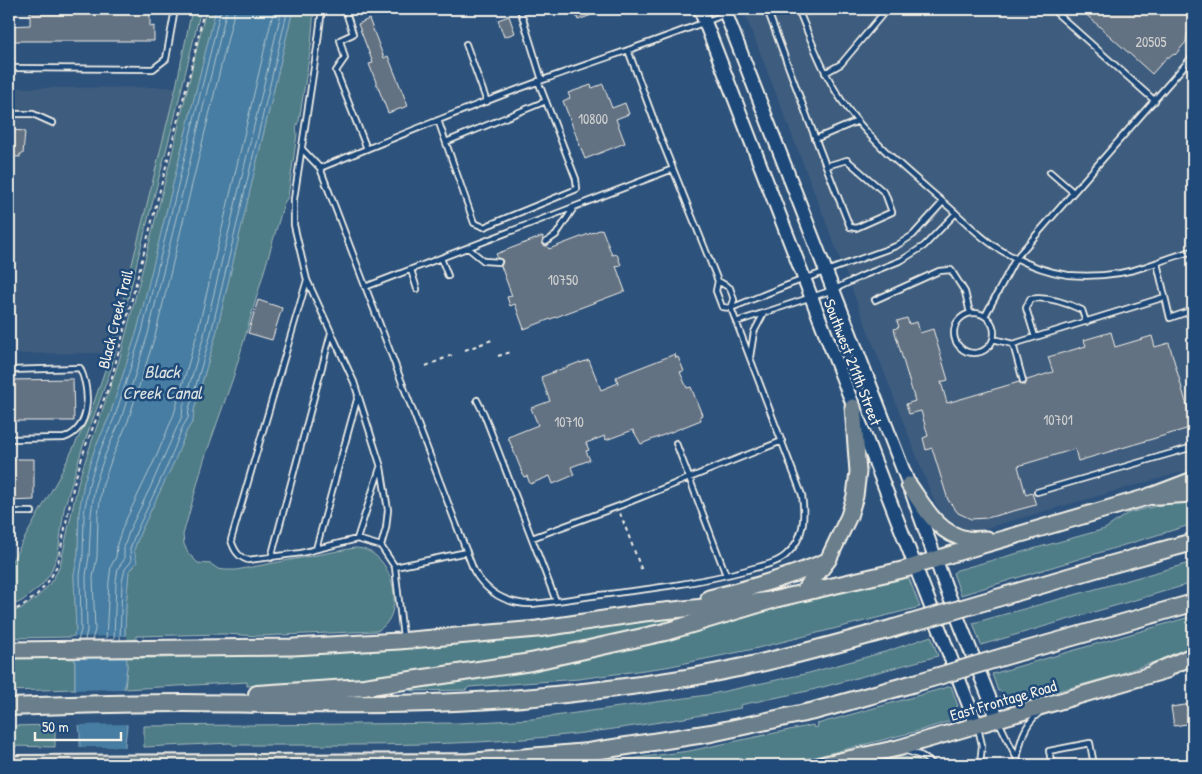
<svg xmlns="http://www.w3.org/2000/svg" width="1202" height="774" font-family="'Patrick Hand',sans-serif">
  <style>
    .built { fill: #3e5c7e }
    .green { fill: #4f7d87; stroke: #a2b7b8 }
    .water { fill: #467da2; stroke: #8cabbe }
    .pier { fill: #2d527c }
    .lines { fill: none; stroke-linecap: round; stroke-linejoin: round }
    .shore { stroke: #aec3cc; stroke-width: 1 }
    .building { fill: #647283; stroke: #f4f1e8 }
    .lane-casing { stroke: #f4f1e8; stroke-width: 8 }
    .secondary-casing { stroke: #f4f1e8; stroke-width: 16 }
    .primary-casing { stroke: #f4f1e8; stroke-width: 19 }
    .highway-casing { stroke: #f4f1e8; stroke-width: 20 }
    .path { stroke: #f4f1e8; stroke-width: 2; stroke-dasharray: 4 4; stroke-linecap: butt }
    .lane { stroke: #1f4a7a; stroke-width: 4.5 }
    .secondary { stroke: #1f4a7a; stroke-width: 12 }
    .primary { stroke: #6b7e8b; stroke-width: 15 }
    .highway { stroke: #6b7e8b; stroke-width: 16 }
    .highway-bridge-casing { stroke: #f4f1e8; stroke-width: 20; stroke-linecap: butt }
    .highway-bridge { stroke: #6b7e8b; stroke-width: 16 }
    .labels { text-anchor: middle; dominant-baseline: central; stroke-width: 5; stroke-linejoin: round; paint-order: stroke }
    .number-label { font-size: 14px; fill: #d0d1cf }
    .street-label { font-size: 16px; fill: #f4f1e8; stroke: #1f4a7a }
    .water-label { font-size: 18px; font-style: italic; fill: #dae0de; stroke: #1f4a7a }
  </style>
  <rect width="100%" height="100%" fill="#2d527c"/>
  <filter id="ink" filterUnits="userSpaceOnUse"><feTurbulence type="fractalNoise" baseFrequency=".02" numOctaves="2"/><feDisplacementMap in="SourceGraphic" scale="10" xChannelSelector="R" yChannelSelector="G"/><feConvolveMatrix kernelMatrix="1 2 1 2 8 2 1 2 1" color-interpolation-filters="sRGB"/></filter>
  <g filter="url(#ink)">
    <!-- built -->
    <path class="built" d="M743 9H1193V469L979 530H967L959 527 945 518 941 513 934 501Z
      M176 87 110 353 9 354V88Z"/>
    <!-- green -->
    <path class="green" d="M192 9H201L172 128 138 258 111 369 82 449 64 509 58 554 50 574 42 585 22 601 9 607V566L59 477 90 414 108 361 176 87Z
      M206 9H216L137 331 110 415 94 451 84 482 79 513 78 555 74 575 76 631 73 637 9 638V613C31 607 51 587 60 566L79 479 119 361 171 158Z
      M293 9H314L311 46 299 121C296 126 296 127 297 134L288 197 284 203 233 378 204 460 183 535 184 544 188 553 198 563 211 564 218 569 225 570H236L354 548C393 547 409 615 377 631L259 636 224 634 136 636 134 656 138 658H161L321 652 596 628 703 613 654 629 541 652 385 676 310 683 247 686V682L125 689 127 666 125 635 126 605 129 571 134 567V550L140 533 174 462 187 430 193 421 194 410 215 338Z
      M1193 497V524L961 595 953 573 957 570 1105 529 1128 513Z
      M1193 562V583L981 645 973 623Z
      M908 576 920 607 754 649 666 667 579 679 469 687 466 690 412 691V685L668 636 852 589Z
      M1193 616V649L1110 677 1010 704 1008 698 1002 701 1000 696 1003 695 1001 691H998L992 674Z
      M931 636 938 656 808 691 740 705 741 708C654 724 567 738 478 742 397 746 314 745 233 745L231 743 144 747V726L459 723 532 719 707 695 809 673 888 651Z
      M9 657 75 659V689L9 691Z
      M951 686 958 706 956 707 958 714H962L963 717 918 731 815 757 772 765H585L689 751 813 725 814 728 818 727 817 724 892 703Z
      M55 725V747L9 746V726Z
      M903 757 916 759 927 765H864L895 758Z"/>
    <!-- water -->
    <path class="water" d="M216 9H293L215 338 194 410 193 421 187 430 174 462 140 533 134 550 137 562 129 571 126 605 125 634 127 666 124 687 127 726 125 744V765H80V734L75 689V659L73 637 76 630 74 575 78 555 79 513 84 482 94 451 110 415 137 331Z"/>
    <!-- pier -->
    <path class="pier" d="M127 636 130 657H73L71 637Z
      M127 689 129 724 76 725 72 690Z
      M77 747H127L128 765H78Z"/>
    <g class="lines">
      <!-- shore -->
      <path class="shore" d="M85 640 87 630 86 576 89 556 91 514 95 485 105 455 121 419 148 334 227 9
        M92 640 95 630 93 577 97 557 98 515 102 487 112 458 128 421 155 336 235 9
        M106 640 109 581 111 566 116 557 117 544 123 526 157 455 174 414 197 334 274 9
        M114 640 116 581 118 568 124 560V547L130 529 150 488 182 416 183 407 204 335 282 9
        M120 640 122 582 125 569 131 562 130 549 136 532 170 460 182 428 188 418 189 409 210 337 288 9
        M78 641 81 630 80 575 83 556 84 514 89 484 99 453 115 416 142 332 221 9"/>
    </g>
    <!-- building -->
    <path class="building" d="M122 9H150V27L154 26V41H9V26L30 25V12H48V13H122Z
      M574 9H605V10L578 20Z
      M1080 9H1193V27L1187 34 1186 42 1175 55 1174 54 1170 57H1167L1152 74Z
      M509 16 515 33 504 37 498 20Z
      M369 19 384 58 388 56 408 106 388 113 369 64 373 63 358 24Z
      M603 84 612 108 625 103 629 114 616 119 625 143 585 159 563 101 570 98 568 93 591 85 592 88Z
      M9 130 25 131 23 154H20V157L9 156Z
      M602 229 612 255 617 254 621 265 616 266 625 291 524 329 515 304 510 306 507 297 512 296 501 266 503 261 498 258 496 254 543 236 542 244 547 246 549 249Z
      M258 300 282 308 272 340 248 333Z
      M907 318 909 324 917 322 920 333 933 329 948 380 941 382 947 403 1019 382 1022 385H1025L1027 380 1053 372 1048 357 1086 346 1084 340 1111 332 1115 347 1152 336 1155 347 1169 343 1193 427 1078 461 1075 449 1018 466 1026 495 1032 493 1036 505 987 518 971 519 958 513 948 500 932 448 926 450 923 438 928 436 921 411 909 414 906 404 915 401 894 329 899 327 897 321Z
      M675 354 676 358 678 357 684 371 680 372 687 388 691 387 702 415 700 416 701 420 641 444 633 430 606 440 605 436 586 443 589 450 586 451 590 460 571 467 574 475 553 484 550 476 530 484 527 476 524 477 508 437 538 425 531 408 550 401 541 377 580 362V363L589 360 601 390 618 383 616 377Z
      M73 379 74 421H9V380Z
      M9 459H34V500L9 501Z
      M1192 704 1193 723 1174 726 1171 707Z"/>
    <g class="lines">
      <defs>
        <path id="lane" d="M322 9 317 48 294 199V225L307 280 231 540C234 550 238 557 248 560L301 553 357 539 381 546 395 567
          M345 9 353 34 340 40 345 58 336 71 367 149
          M520 9 542 80
          M767 9C794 82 821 155 850 227L856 228 892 212 885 193 847 160 826 166
          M798 9C811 40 823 73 842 101 870 142 912 175 949 207 967 223 984 241 1004 252 1024 263 1046 272 1068 275 1094 277 1122 275 1147 266 1162 261 1177 255 1193 251
          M1052 9 1155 101
          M466 44 487 102
          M628 50 661 139 718 281 716 291 722 307 731 308 788 285 896 246 913 235 943 202
          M9 68 153 69 166 59 175 9
          M825 73 841 64 887 9
          M9 114H33L53 123
          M438 120 474 223 484 227 577 189 576 179 538 81
          M815 139 858 121
          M446 142 546 101
          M302 149 320 168 474 571C487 593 506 604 532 604 554 602 577 598 600 595 650 589 699 583 747 570 760 566 776 564 786 555 805 538 805 517 802 495L731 308 734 300 730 288 718 281
          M320 168C394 138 468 107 543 80 603 58 665 39 725 14
          M1050 172 1073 192
          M546 242 556 235 573 209
          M468 248 484 261 499 262
          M441 258 448 276
          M1157 263 1170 318 1193 310
          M411 270 417 289
          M307 280 354 382 381 467 388 510 386 528 381 546
          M365 287 673 169
          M875 300 939 271 951 270 965 292 970 313
          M954 333a20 20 0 1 1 40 0a20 20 0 1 1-40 0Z
          M985 316 1016 258 1193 56
          M736 322 833 290 862 276 902 260 924 246 956 213
          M1035 337 1026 308 1030 299C1046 296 1067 303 1082 310L1086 322
          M993 339 1013 344 1165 297
          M1013 344 1023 381
          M750 357 754 332 764 313
          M9 370 80 368C90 390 92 428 64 438L9 439
          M477 400 484 414 556 601
          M676 443 726 575
          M1037 492 1193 447
          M9 512H32
          M532 538 619 506 782 441
          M357 539 380 468
          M316 549 358 396
          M271 558 331 333
          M403 637 395 567 467 552
          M999 722 1020 765
          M978 728 982 745 980 765
          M904 750 922 756 934 765
          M1017 760C1020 741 1024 725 1039 713
          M1052 765 1049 751 1090 743 1094 765"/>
        <path id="secondary" d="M700 9 977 726
          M724 9 909 485 946 588 998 720"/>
        <path id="primary" d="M909 485C925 508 938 534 967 539 974 540 980 539 987 539
          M803 592 828 560 849 516 855 496 858 472 853 407
          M709 598C751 588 787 578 827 561
          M9 650 293 647 399 641 537 629 644 613 772 600 906 569 952 554 1151 496 1193 480
          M821 765 898 748 1167 670"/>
        <path id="highway" d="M1151 496 1184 494 1193 492
          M997 598 1109 565 1193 542
          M1016 653 1193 603
          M1156 672 1193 656
          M257 694 364 687 531 662 665 632 772 600
          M9 707C67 705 125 703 184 703 310 704 438 708 565 694 621 688 678 681 733 669 787 658 840 643 894 628
          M9 764 469 762 588 752 711 733 814 711 915 683"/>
      </defs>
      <!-- lane casing -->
      <use href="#lane" class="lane-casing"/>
      <!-- secondary casing -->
      <use href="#secondary" class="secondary-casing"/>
      <!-- primary casing -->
      <use href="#primary" class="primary-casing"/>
      <!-- highway casing -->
      <use href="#highway" class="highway-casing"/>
      <!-- path -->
      <path class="path" d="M465 350 492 340
        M498 356 511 352
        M426 366 452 355
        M620 513 642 571
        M9 612C32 604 49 585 58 563L74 483 86 445 111 381 194 57 204 9"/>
      <!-- lane -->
      <use href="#lane" class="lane"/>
      <!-- secondary -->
      <use href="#secondary" class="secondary"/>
      <!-- primary -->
      <use href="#primary" class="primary"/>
      <!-- highway -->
      <use href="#highway" class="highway"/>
      <defs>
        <path id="highway-bridge" d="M894 628 997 598
          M915 683 1016 653"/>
      </defs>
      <!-- highway-bridge casing -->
      <use href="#highway-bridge" class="highway-bridge-casing"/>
      <!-- highway-bridge -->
      <use href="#highway-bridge" class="highway-bridge"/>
    </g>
  </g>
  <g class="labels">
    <!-- number labels -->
    <g class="number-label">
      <text x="1151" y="41">20505</text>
      <text x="593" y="118">10800</text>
      <text x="563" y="279">10750</text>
      <text x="1058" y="419">10701</text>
      <text x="569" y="421">10710</text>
    </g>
    <!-- street labels -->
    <g class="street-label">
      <text transform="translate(115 319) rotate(-76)">Black Creek Trail</text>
      <text transform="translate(853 362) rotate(69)">Southwest 211th Street</text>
      <text transform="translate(1003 700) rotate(-16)">East Frontage Road</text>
    </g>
    <!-- water labels -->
    <g class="water-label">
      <text x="162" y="371">Black<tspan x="162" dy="21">Creek Canal</tspan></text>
    </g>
  </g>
  <!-- margin -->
  <rect width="1202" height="774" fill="none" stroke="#1f4a7a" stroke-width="30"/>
  <rect x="15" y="15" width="1172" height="744" fill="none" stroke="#f4f1e8" stroke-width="2" filter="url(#ink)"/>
  <!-- scale -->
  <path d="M35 732v8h86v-8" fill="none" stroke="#f4f1e8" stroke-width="2.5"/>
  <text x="42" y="732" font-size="15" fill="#f4f1e8" stroke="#1f4a7a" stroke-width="4" paint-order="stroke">50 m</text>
</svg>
